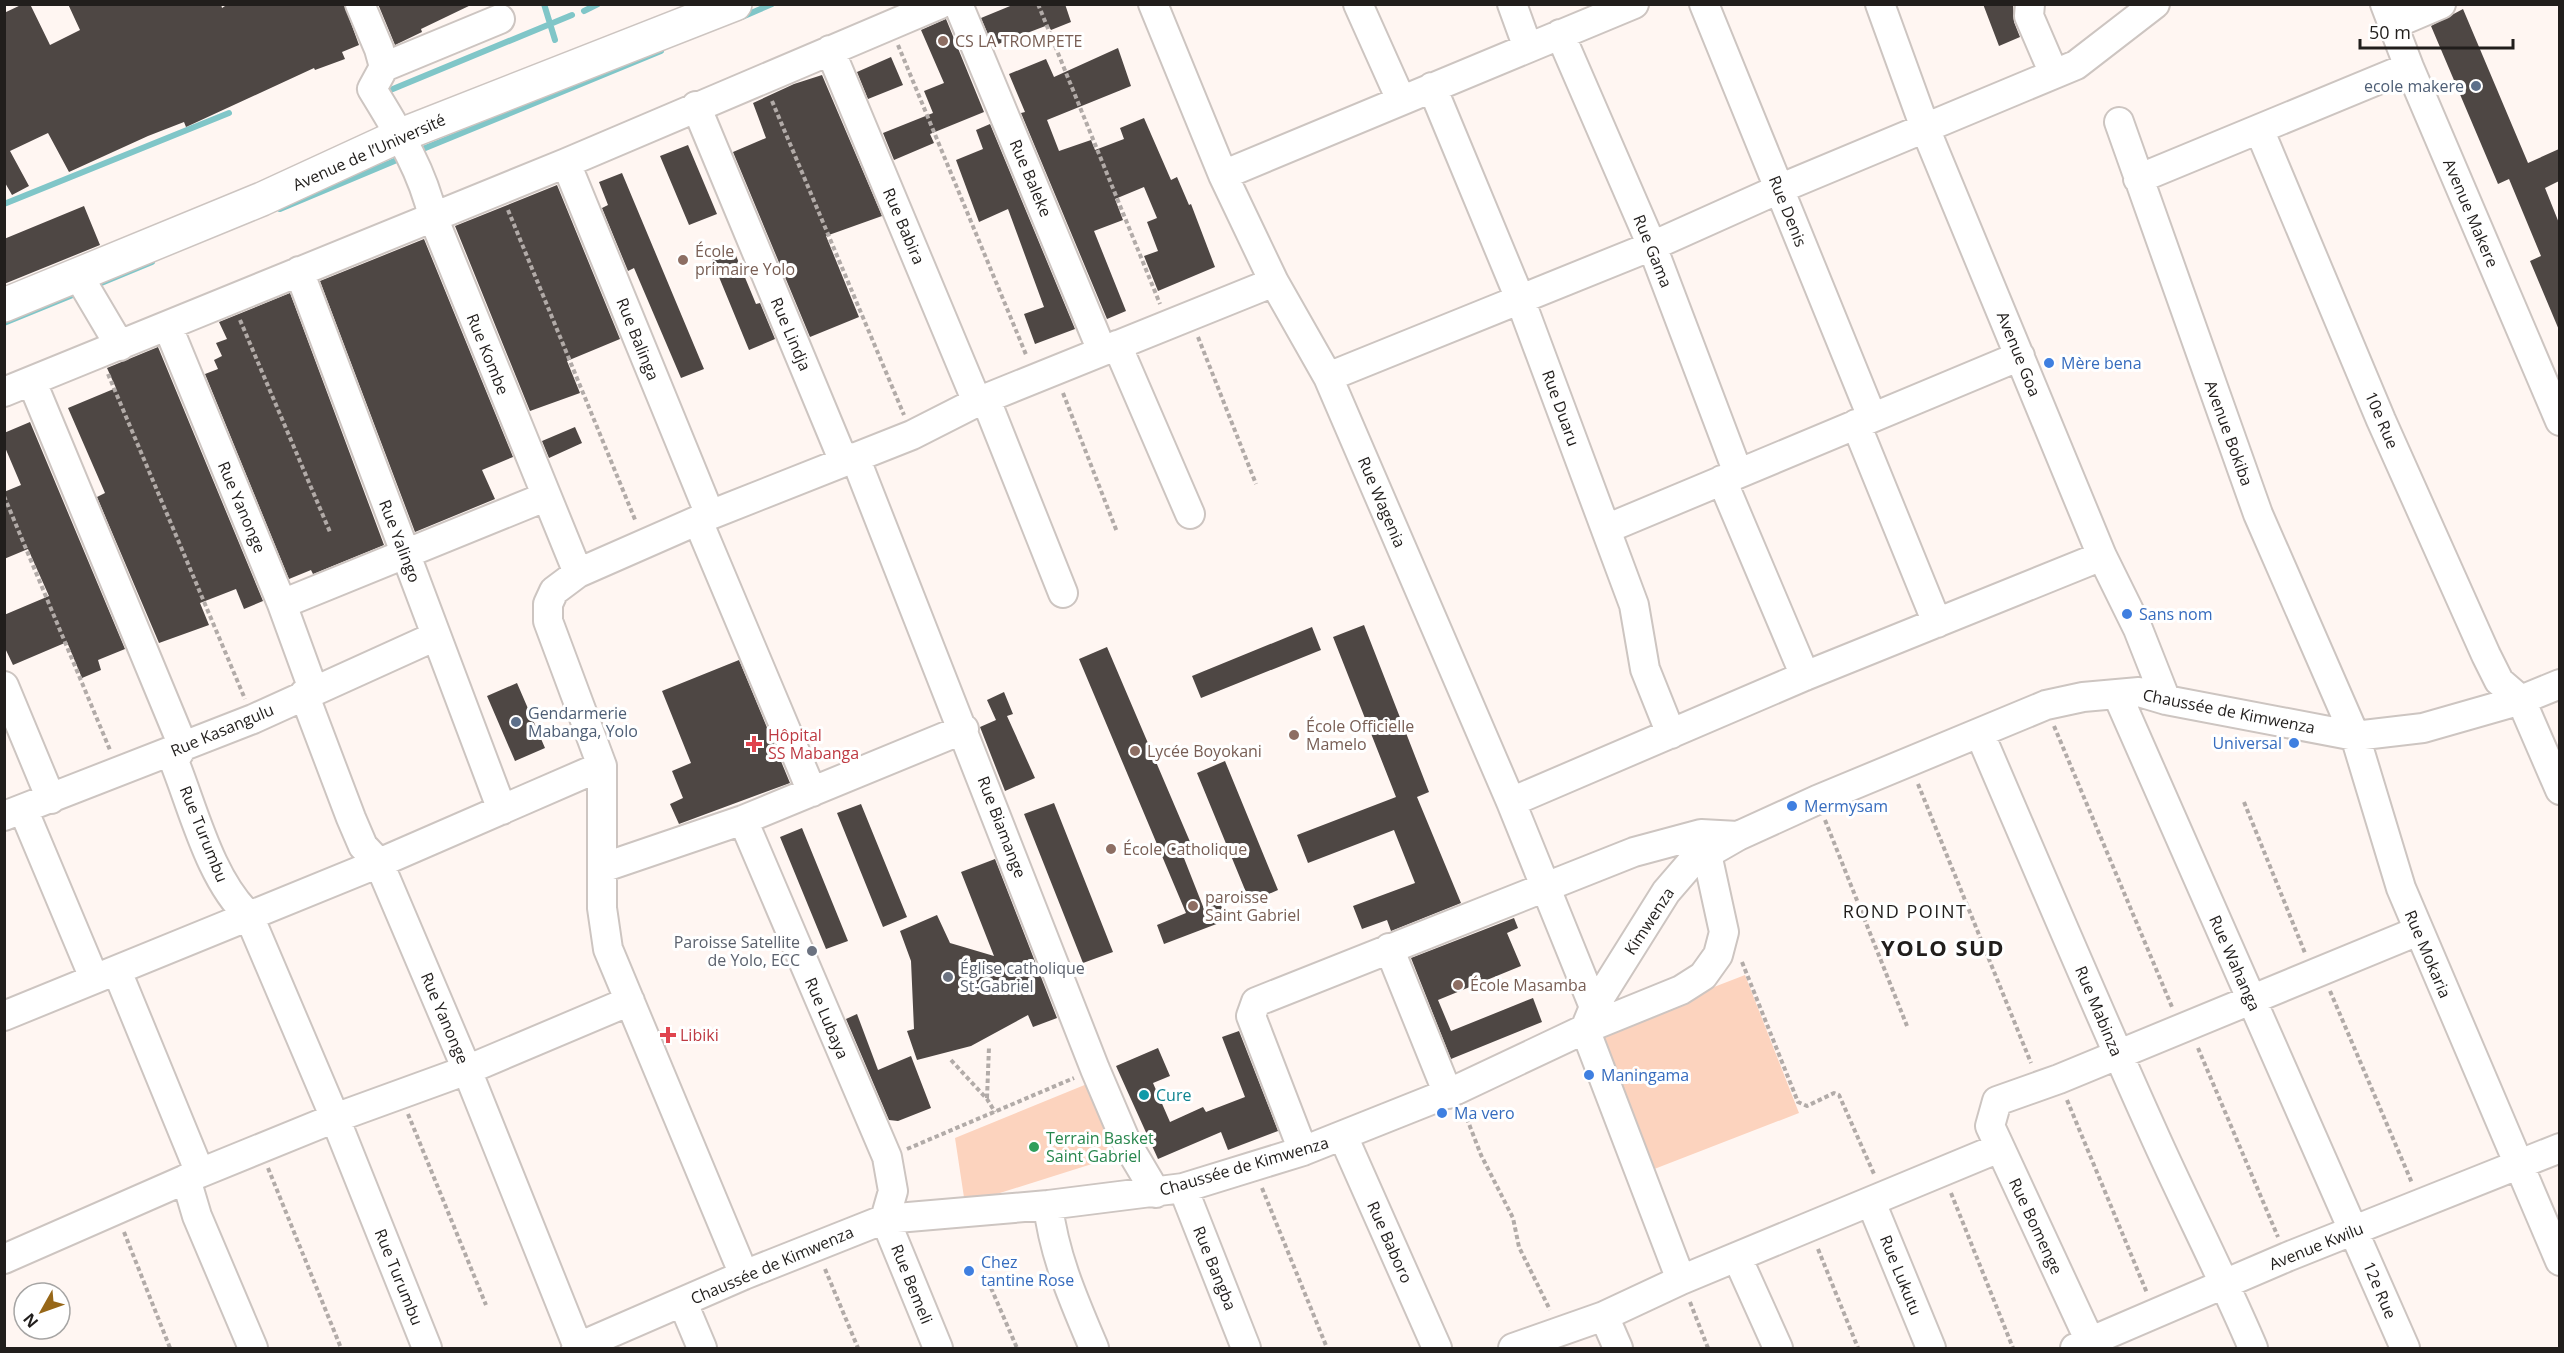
<svg xmlns="http://www.w3.org/2000/svg" width="2564" height="1353" font-family="'Open Sans',sans-serif">
  <style>
    .green { fill: #fcd3be }
    .lines { fill: none; stroke-linecap: round; stroke-linejoin: round }
    .stream { stroke: #80c6c8; stroke-width: 6 }
    .building { fill: #4e4744 }
    .minor-casing { stroke: #cdc5c1; stroke-width: 32 }
    .major-casing { stroke: #cdc5c1; stroke-width: 36 }
    .path { stroke: #b2aba8; stroke-width: 4; stroke-dasharray: 4.5 3; stroke-linecap: butt }
    .minor { stroke: #fff; stroke-width: 28 }
    .major { stroke: #fff; stroke-width: 33 }
    .education-dot { fill: #8d6e63; stroke: #fff; stroke-width: 2 }
    .service-dot { fill: #5c6f8a; stroke: #fff; stroke-width: 2 }
    .shop-dot { fill: #3f7fe0; stroke: #fff; stroke-width: 2 }
    .health-dot { fill: #e0444e; stroke: #fff; stroke-width: 2 }
    .worship-dot { fill: #6b7280; stroke: #fff; stroke-width: 2 }
    .culture-dot { fill: #0f9aa8; stroke: #fff; stroke-width: 2 }
    .leisure-dot { fill: #2e9e5b; stroke: #fff; stroke-width: 2 }
    .labels { text-anchor: middle; dominant-baseline: central; stroke-width: 6; stroke-linejoin: round; paint-order: stroke }
    .education-label { font-size: 16px; fill: #785e54; stroke: #fff; text-anchor: start }
    .service-label { font-size: 16px; fill: #4e5e75; stroke: #fff; text-anchor: end }
    .street-label { font-size: 16px; fill: #211e1c; stroke: #fff }
    .shop-label { font-size: 16px; fill: #366cbe; stroke: #fff; text-anchor: start }
    .health-label { font-size: 16px; fill: #be3a42; stroke: #fff; text-anchor: start }
    .worship-label { font-size: 16px; fill: #5b616d; stroke: #fff; text-anchor: end }
    .culture-label { font-size: 16px; fill: #0d838f; stroke: #fff; text-anchor: start }
    .leisure-label { font-size: 16px; fill: #27864d; stroke: #fff; text-anchor: start }
    .neighbourhood-label { font-size: 18px; letter-spacing: 1.5px; fill: #211e1c; stroke: #fff }
    .district-label { font-size: 22px; font-weight: bold; letter-spacing: 1.5px; fill: #211e1c; stroke: #fff }
  </style>
  <rect width="100%" height="100%" fill="#fff6f2"/>
  <!-- green -->
  <path class="green" d="M1745 975 1799 1113 1644 1173 1590 1035Z
    M1087 1084 1114 1157 965 1204 955 1138Z"/>
  <g class="lines">
    <!-- stream -->
    <path class="stream" d="M544 4 555 40
      M584 11 598 4
      M742 17 772 4
      M388 91 572 15
      M418 151 661 51
      M4 204 229 113
      M280 209 404 157
      M94 286 152 262
      M4 323 80 292"/>
  </g>
  <!-- building -->
  <path class="building" d="M23 4H30L50 45 80 30 68 4H221L222 8 228 4H344L359 45 342 52 345 59 315 70 314 68 186 127 184 122 148 136 69 172 48 133 10 151 29 186 12 195 4 181V13Z
    M378 4H473L421 29 422 32 395 45Z
    M1015 4H1065L1071 22 1051 30 1048 25 993 46 981 18Z
    M1983 4H2013L2014 22 2020 37 1999 46Z
    M2463 9 2528 163 2559 149V181L2545 188 2559 223V330L2530 261 2541 256 2509 179 2498 184 2431 26Z
    M946 19 984 112 930 134 934 143 894 160 883 133 933 113 924 91 944 83 921 30Z
    M1118 48 1131 86 1047 120 1059 151 1091 140 1095 150 1124 139 1120 128 1144 118 1171 180 1177 177 1189 205 1191 204 1215 267 1158 291 1144 256 1158 251 1147 222 1157 218 1144 187 1115 199 1123 220 1094 231 1126 311 1107 319 1021 113 1025 112 1009 74 1046 59 1054 77Z
    M891 57 903 85 868 99 857 72Z
    M822 75 882 216 826 236 859 317 810 337 733 152 766 138 753 103 794 84Z
    M990 124 1075 329 1035 344 1024 314 1044 307 1008 209 979 222 956 160 983 149 976 130Z
    M688 145 717 214 689 225 660 156Z
    M622 173 704 369 681 378 634 268 628 271 602 208 608 205 599 182Z
    M557 185 620 339 567 361 580 393 530 411 455 226Z
    M84 206 100 245 4 284V239Z
    M424 239 513 457 482 470 495 499 415 532 320 281Z
    M734 251 756 304 760 303 775 339 749 350 712 260Z
    M290 293 384 545 313 574 311 570 289 579 205 374 218 369 214 360 222 356 216 343 227 339 219 322Z
    M158 347 263 601 244 609 236 589 200 603 209 625 159 643 97 497 105 493 68 408 116 388 107 368Z
    M30 422 125 649 98 660 101 670 82 678 67 642 13 665 4 646V615L49 596 28 549 4 559V492L21 485 4 445V433Z
    M575 427 582 443 549 458 542 441Z
    M1364 625 1429 792 1417 797 1461 903 1391 931 1387 920 1362 929 1353 906 1415 883 1394 830 1308 863 1297 835 1396 797 1333 637Z
    M1312 627 1321 650 1201 698 1192 676Z
    M1107 647 1191 844 1180 848 1204 909 1220 903 1227 920 1164 944 1157 925 1186 913 1079 659Z
    M739 660 790 783 679 824 670 804 683 798 672 771 691 763 662 691Z
    M517 683 545 748 515 761 487 696Z
    M1004 692 1013 714 1007 716 1035 778 1005 791 980 727 996 720 987 700Z
    M1225 761 1278 890 1250 902 1197 773Z
    M1054 803 1113 952 1083 963 1024 814Z
    M861 804 907 917 883 927 837 813Z
    M802 828 848 941 826 949 780 837Z
    M995 859 1057 1018 1033 1027 1028 1015 971 1046 917 1060 907 1031 914 1029 911 961 900 931 937 915 950 943 994 956 961 872Z
    M1514 918 1518 928 1507 933 1521 966 1438 1000 1451 1031 1533 998 1542 1022 1451 1059 1411 958Z
    M857 1014 878 1070 911 1056 931 1108 898 1121 889 1120 846 1019Z
    M1239 1031 1278 1131 1228 1150 1221 1132 1158 1159 1116 1066 1158 1048 1170 1076 1153 1083 1170 1122 1203 1107 1206 1112 1245 1097 1222 1037Z"/>
  <g class="lines">
    <defs>
      <path id="minor" d="M360 4 379 49 384 67 372 89C397 130 422 169 433 217L578 573
        M958 4 1102 351
        M1153 4 1223 175 1274 282 1328 377 1511 802 1594 1007
        M1358 4 1401 100
        M1512 4 1528 48
        M1704 4 1872 417
        M1880 4 1925 128 2102 556 2138 629 2166 700
        M2030 4 2029 16 2054 74
        M2385 4 2409 67 2560 421
        M2394 24 2441 4
        M1560 34 1652 246 1738 473
        M830 50 977 402
        M384 67 500 19
        M1432 87 1520 299 1634 605 1645 669 1671 734
        M696 106 844 462
        M2119 122 2258 514 2355 736 2401 888 2560 1261
        M2259 129 2381 420 2486 655 2499 681 2521 700 2560 790
        M566 163 710 515
        M1223 175 1634 4
        M2138 179 2409 67
        M299 271 502 810
        M78 275 120 346
        M168 327 282 604 313 689
        M1117 345 1190 514
        M1328 377 1652 246 1779 189 2076 65 2155 4
        M32 382 183 746 174 761C194 811 210 879 249 916L335 1118 427 1348
        M4 392 566 163 940 4
        M986 400 1063 593
        M1856 424 1937 623
        M855 457 1095 1069 1127 1144 1156 1193
        M1722 480 1805 676
        M698 521 812 792
        M1606 529 2020 356
        M282 604 545 497
        M4 686 51 799
        M304 694 351 818 363 846 379 863 467 1070 578 1347
        M2117 694 2405 1348
        M1980 734C2037 867 2093 999 2152 1130 2185 1204 2222 1275 2253 1348
        M1511 802 1805 676 2102 556
        M23 809 94 978
        M4 816 253 719 436 636
        M743 820 887 1157 893 1191 885 1219 938 1348
        M602 868 743 820 964 729
        M1389 948 1448 1094
        M117 971 200 1173
        M4 1016 379 863 602 766
        M1585 1029 1594 1007 1666 892 1691 863 1738 836 1817 800 2046 705 2083 697 2139 692 2166 700 2355 736 2423 728 2521 700 2560 684
        M1585 1029 1681 1280
        M1343 1136 1437 1348
        M1303 1151 1251 1016 1256 1002 1634 852 1701 834 1738 836
        M186 1179 197 1216 253 1348
        M1183 1188 1246 1348
        M1871 1202 1931 1348
        M1048 1205C1054 1256 1074 1301 1094 1348
        M1737 1257 1778 1348
        M4 1259 200 1173 335 1118 467 1070 630 1001
        M744 1275 608 949 602 908V766L548 621V604L554 591 578 573 710 515 912 435 977 402 1274 282
        M683 1303 702 1348
        M1604 1316 1618 1348
        M576 1348 744 1275 885 1219 1048 1205 1183 1188 1303 1151 1456 1090 1585 1029 1681 990 1703 976 1718 955 1724 932 1707 854
        M1513 1348 1604 1316 1681 1280 1999 1148
        M2075 1348 2287 1257 2560 1148
        M2093 1348 1990 1126 1997 1101 2059 1079 2418 931"/>
      <path id="major" d="M4 305 262 199 401 135 735 4"/>
    </defs>
    <!-- minor casing -->
    <use href="#minor" class="minor-casing"/>
    <!-- major casing -->
    <use href="#major" class="major-casing"/>
    <!-- path -->
    <path class="path" d="M1038 4 1160 304
      M898 45 1027 357
      M772 101 904 415
      M508 210 636 522
      M240 320 330 532
      M1198 337 1256 484
      M108 374 245 699
      M1063 393 1117 532
      M4 496 110 750
      M2054 726 2172 1007
      M1918 784 2031 1063
      M2244 802 2305 953
      M1825 820 1907 1026
      M1742 962 1798 1102 1807 1106 1834 1093 1839 1095 1874 1174
      M2330 991 2412 1183
      M2198 1048 2278 1237
      M951 1060 987 1099 995 1112
      M987 1098 989 1047
      M2067 1100 2147 1293
      M1464 1111 1481 1155 1513 1218 1519 1247 1550 1310
      M408 1114 486 1305
      M907 1149 1074 1078
      M268 1168 341 1348
      M1262 1188 1327 1348
      M1951 1193 2013 1348
      M124 1232 170 1348
      M1818 1249 1858 1348
      M825 1269 858 1348
      M988 1281 1017 1348
      M1690 1302 1708 1348"/>
    <!-- minor -->
    <use href="#minor" class="minor"/>
    <!-- major -->
    <use href="#major" class="major"/>
  </g>
  <!-- markers -->
  <g class="education-dot">
    <circle cx="943" cy="41" r="6"/>
    <circle cx="683" cy="260" r="6"/>
    <circle cx="1294" cy="735" r="6"/>
    <circle cx="1135" cy="751" r="6"/>
    <circle cx="1111" cy="849" r="6"/>
    <circle cx="1193" cy="906" r="6"/>
    <circle cx="1458" cy="985" r="6"/>
  </g>
  <g class="service-dot">
    <circle cx="2476" cy="86" r="6"/>
    <circle cx="516" cy="722" r="6"/>
  </g>
  <g class="shop-dot">
    <circle cx="2049" cy="363" r="6"/>
    <circle cx="2127" cy="614" r="6"/>
    <circle cx="2294" cy="743" r="6"/>
    <circle cx="1792" cy="806" r="6"/>
    <circle cx="1589" cy="1075" r="6"/>
    <circle cx="1442" cy="1113" r="6"/>
    <circle cx="969" cy="1271" r="6"/>
  </g>
  <g class="health-dot">
    <path d="M751 735h6v6h6v6h-6v6h-6v-6h-6v-6h6z"/>
    <path d="M665 1026h6v6h6v6h-6v6h-6v-6h-6v-6h6z"/>
  </g>
  <g class="worship-dot">
    <circle cx="812" cy="951" r="6"/>
    <circle cx="948" cy="977" r="6"/>
  </g>
  <circle class="culture-dot" cx="1144" cy="1095" r="6"/>
  <circle class="leisure-dot" cx="1034" cy="1147" r="6"/>
  <g class="labels">
    <!-- education labels -->
    <g class="education-label">
      <text x="955" y="41">CS LA TROMPETE</text>
      <text x="695" y="251">École<tspan x="695" dy="18">primaire Yolo</tspan></text>
      <text x="1306" y="726">École Officielle<tspan x="1306" dy="18">Mamelo</tspan></text>
      <text x="1147" y="751">Lycée Boyokani</text>
      <text x="1123" y="849">École Catholique</text>
      <text x="1205" y="897">paroisse<tspan x="1205" dy="18">Saint Gabriel</tspan></text>
      <text x="1470" y="985">École Masamba</text>
    </g>
    <!-- service labels -->
    <g class="service-label">
      <text x="2464" y="86">ecole makere</text>
      <text x="528" y="713" text-anchor="start">Gendarmerie<tspan x="528" dy="18">Mabanga, Yolo</tspan></text>
    </g>
    <!-- street labels -->
    <g class="street-label">
      <text transform="translate(369 152) rotate(-24)">Avenue de l’Université</text>
      <text transform="translate(1031 178) rotate(67)">Rue Baleke</text>
      <text transform="translate(1788 211) rotate(68)">Rue Denis</text>
      <text transform="translate(2471 213) rotate(67)">Avenue Makere</text>
      <text transform="translate(904 226) rotate(67)">Rue Babira</text>
      <text transform="translate(1653 251) rotate(68)">Rue Gama</text>
      <text transform="translate(791 334) rotate(67)">Rue Lindja</text>
      <text transform="translate(638 339) rotate(68)">Rue Balinga</text>
      <text transform="translate(488 354) rotate(68)">Rue Kombe</text>
      <text transform="translate(2019 354) rotate(68)">Avenue Goa</text>
      <text transform="translate(1561 408) rotate(70)">Rue Duaru</text>
      <text transform="translate(2382 420) rotate(67)">10e Rue</text>
      <text transform="translate(2229 433) rotate(70)">Avenue Bokiba</text>
      <text transform="translate(1382 502) rotate(67)">Rue Wagenia</text>
      <text transform="translate(242 507) rotate(67)">Rue Yanonge</text>
      <text transform="translate(400 541) rotate(69)">Rue Yalingo</text>
      <text transform="translate(2229 711) rotate(11)">Chaussée de Kimwenza</text>
      <text transform="translate(222 730) rotate(-23)">Rue Kasangulu</text>
      <text transform="translate(1002 827) rotate(69)">Rue Biamange</text>
      <text transform="translate(204 834) rotate(68)">Rue Turumbu</text>
      <text transform="translate(1649 921) rotate(-57)">Kimwenza</text>
      <text transform="translate(2428 954) rotate(67)">Rue Mokaria</text>
      <text transform="translate(2235 963) rotate(66)">Rue Wahanga</text>
      <text transform="translate(2099 1011) rotate(67)">Rue Mabinza</text>
      <text transform="translate(445 1018) rotate(67)">Rue Yanonge</text>
      <text transform="translate(827 1018) rotate(67)">Rue Lubaya</text>
      <text transform="translate(1244 1166) rotate(-16)">Chaussée de Kimwenza</text>
      <text transform="translate(2036 1226) rotate(65)">Rue Bomenge</text>
      <text transform="translate(1390 1242) rotate(66)">Rue Baboro</text>
      <text transform="translate(2316 1246) rotate(-22)">Avenue Kwilu</text>
      <text transform="translate(772 1265) rotate(-23)">Chaussée de Kimwenza</text>
      <text transform="translate(1215 1268) rotate(68)">Rue Bangba</text>
      <text transform="translate(1901 1275) rotate(68)">Rue Lukutu</text>
      <text transform="translate(399 1277) rotate(68)">Rue Turumbu</text>
      <text transform="translate(912 1284) rotate(68)">Rue Bemeli</text>
      <text transform="translate(2380 1290) rotate(67)">12e Rue</text>
    </g>
    <!-- shop labels -->
    <g class="shop-label">
      <text x="2061" y="363">Mère bena</text>
      <text x="2139" y="614">Sans nom</text>
      <text x="2282" y="743" text-anchor="end">Universal</text>
      <text x="1804" y="806">Mermysam</text>
      <text x="1601" y="1075">Maningama</text>
      <text x="1454" y="1113">Ma vero</text>
      <text x="981" y="1262">Chez<tspan x="981" dy="18">tantine Rose</tspan></text>
    </g>
    <!-- health labels -->
    <g class="health-label">
      <text x="768" y="735">Hôpital<tspan x="768" dy="18">SS Mabanga</tspan></text>
      <text x="680" y="1035">Libiki</text>
    </g>
    <!-- worship labels -->
    <g class="worship-label">
      <text x="800" y="942">Paroisse Satellite<tspan x="800" dy="18">de Yolo, ECC</tspan></text>
      <text x="960" y="968" text-anchor="start">Église catholique<tspan x="960" dy="18">St-Gabriel</tspan></text>
    </g>
    <!-- culture labels -->
    <g class="culture-label">
      <text x="1156" y="1095">Cure</text>
    </g>
    <!-- leisure labels -->
    <g class="leisure-label">
      <text x="1046" y="1138">Terrain Basket<tspan x="1046" dy="18">Saint Gabriel</tspan></text>
    </g>
    <!-- neighbourhood labels -->
    <g class="neighbourhood-label">
      <text x="1905" y="911">ROND POINT</text>
    </g>
    <!-- district labels -->
    <g class="district-label">
      <text x="1943" y="947">YOLO SUD</text>
    </g>
  </g>
  <!-- border -->
  <rect width="2564" height="1353" fill="none" stroke="#211e1c" stroke-width="12"/>
  <!-- north arrow -->
  <g transform="translate(42 1311) rotate(230)"><circle r="28" fill="#ffffff" stroke="#a6a5a4" stroke-width="1.5"/>
  <path d="M0-4.5L10 22L0 15L-10 22Z" fill="#976718"/>
  <text y="-9" font-size="16" font-weight="bold" text-anchor="middle" fill="#211e1c">N</text>
  </g>
  <!-- scale -->
  <path d="M2360 39v9h153v-9" fill="none" stroke="#211e1c" stroke-width="3"/>
  <text x="2369" y="39" font-size="18" fill="#211e1c" stroke="#ffffff" stroke-width="4.5" paint-order="stroke">50 m</text>
</svg>
